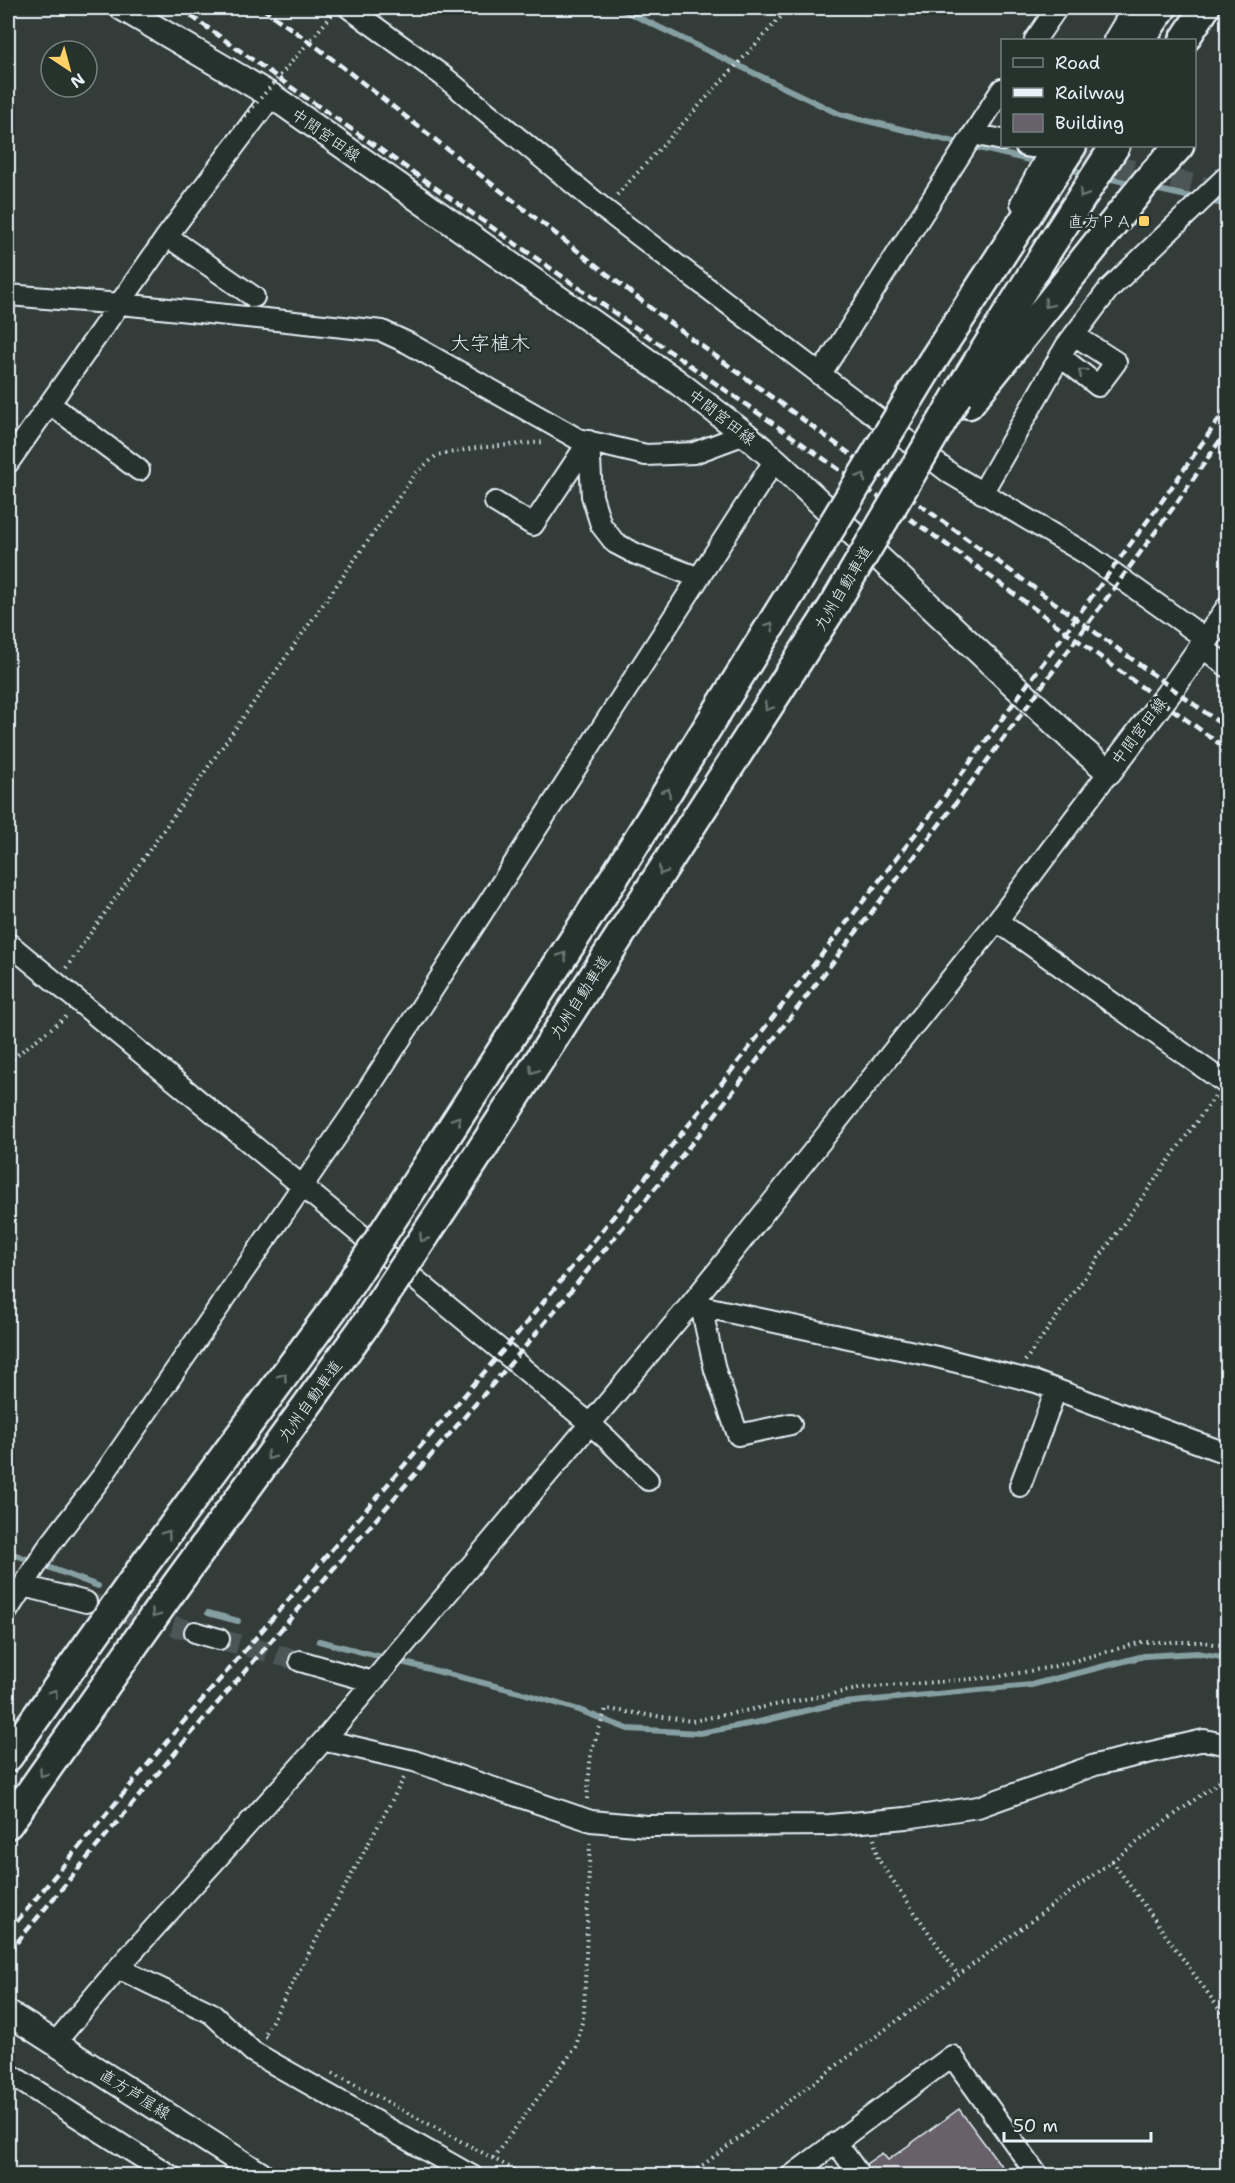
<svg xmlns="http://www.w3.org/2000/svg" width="1235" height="2183" font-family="'Shantell Sans','Klee One',sans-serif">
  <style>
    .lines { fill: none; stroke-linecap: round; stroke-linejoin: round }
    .stream { stroke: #869fa2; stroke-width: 6 }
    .building { fill: #67616b; stroke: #e8f1f8; stroke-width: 1.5 }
    .minor-tunnel { stroke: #4e5756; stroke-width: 20; stroke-dasharray: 20 10; stroke-linecap: butt }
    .minor-casing { stroke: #e8f1f8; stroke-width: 24 }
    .major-casing { stroke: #e8f1f8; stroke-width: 28 }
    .highway-casing { stroke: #e8f1f8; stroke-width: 33 }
    .path { stroke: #e8f1f8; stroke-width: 4; stroke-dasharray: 1.5 4.5; stroke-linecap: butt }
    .minor { stroke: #26332d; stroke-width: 20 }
    .major { stroke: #26332d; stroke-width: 24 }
    .highway { stroke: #26332d; stroke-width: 28 }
    .rail { stroke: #e8f1f8; stroke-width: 4.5; stroke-dasharray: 9 4.5; stroke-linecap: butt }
    .highway-bridge-casing { stroke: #e8f1f8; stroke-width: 33; stroke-linecap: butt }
    .path-bridge { stroke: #e8f1f8; stroke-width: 4; stroke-dasharray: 1.5 4.5; stroke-linecap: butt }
    .highway-bridge { stroke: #26332d; stroke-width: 28 }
    .oneway { stroke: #6a7674 }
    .poi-dot { fill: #ffd166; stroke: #26332d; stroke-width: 2 }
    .labels { text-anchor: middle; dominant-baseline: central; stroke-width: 5; stroke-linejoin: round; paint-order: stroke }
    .street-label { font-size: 16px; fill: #e8f1f8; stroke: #26332d }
    .poi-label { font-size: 16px; fill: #e8f1f8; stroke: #26332d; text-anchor: end }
    .quarter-label { font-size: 20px; fill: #e8f1f8; stroke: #26332d }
  </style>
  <rect width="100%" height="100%" fill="#333c39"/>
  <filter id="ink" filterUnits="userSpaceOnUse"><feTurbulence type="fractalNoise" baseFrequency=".0167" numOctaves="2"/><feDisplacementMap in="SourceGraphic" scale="12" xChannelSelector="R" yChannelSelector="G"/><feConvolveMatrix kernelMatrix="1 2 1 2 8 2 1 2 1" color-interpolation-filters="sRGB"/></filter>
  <g filter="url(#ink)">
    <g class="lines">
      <!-- stream -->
      <path class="stream" d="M619 8 839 114 1041 163
        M1065 168 1088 174
        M1103 177 1134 184
        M1150 188 1228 205
        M8 1552 98 1586
        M208 1613 238 1621
        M319 1641 519 1692 579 1710 628 1729 700 1733 759 1722 834 1704 1031 1685 1144 1656 1197 1653 1228 1658"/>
    </g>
    <!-- building -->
    <path class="building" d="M959 2109 1008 2175H872L866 2164 882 2153 888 2160Z"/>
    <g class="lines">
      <!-- minor-tunnel -->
      <path class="minor-tunnel" d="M1055 152 1228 192
        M86 1602 195 1632
        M219 1639 300 1661"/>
      <defs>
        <path id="minor" d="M349 8 443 76 604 209 951 474 1088 555 1206 639
          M1035 40 1057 8
          M1114 40 1133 8
          M973 134 1002 140
          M1025 146 1032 147
          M1021 203 1052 146
          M167 236 254 297
          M8 295 121 304 382 331 408 343 578 439 646 455 694 453 745 434
          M1060 356 1098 386 1116 362 1074 335
          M820 375 1002 89
          M50 404 139 470
          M589 441 592 496 601 525 615 543 636 554 697 577
          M8 463 167 236 272 96
          M982 493 1066 346 1108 290 1228 175
          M495 502 533 525 589 441
          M1201 646 1228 667
          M997 921 1228 1085
          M8 943 589 1423 608 1440 648 1480
          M691 1304 937 1357 1036 1382 1228 1454
          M701 1306 715 1370 738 1435 791 1424
          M1020 1486 1056 1390
          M24 1586 86 1602
          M8 1610 46 1550 104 1474 352 1114 775 460
          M195 1632 219 1639
          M300 1661 373 1682
          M324 1740 414 1761 591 1821 647 1826 830 1825 906 1818 978 1807 1095 1765 1204 1740 1228 1745
          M118 1968 211 2013 253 2052 472 2176
          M55 2043 118 1968 324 1740 691 1304 997 921 1109 772
          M8 2073 171 2176
          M836 2142 860 2176
          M791 2176 952 2056 1038 2176"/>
        <path id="major" d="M122 8 272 96 676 381 745 434 775 460 1083 750 1109 772 1171 690 1228 609
          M8 2013 263 2176"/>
        <path id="highway" d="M1140 40 1162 8
          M1184 40 1205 8
          M928 368 1072 146
          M962 387 1050 246 1115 146
          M969 404 1146 182 1179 146
          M425 1169 615 876 799 580
          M456 1189 834 605
          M8 1757 147 1561 337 1304
          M8 1824 176 1585 366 1324"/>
      </defs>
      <!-- minor casing -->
      <use href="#minor" class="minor-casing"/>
      <!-- major casing -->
      <use href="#major" class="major-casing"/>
      <!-- highway casing -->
      <use href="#highway" class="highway-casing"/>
      <!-- path -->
      <path class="path" d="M617 195 789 8
        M66 968 416 473 437 455 476 448 544 442
        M8 1062 67 1016
        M1025 1361 1215 1096
        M587 1799 591 1752 606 1709 692 1721 863 1688 996 1677 1052 1667 1142 1642H1201L1228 1646
        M874 1839 878 1859 958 1975
        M1112 1861 1228 1775
        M266 2037 264 2036 404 1778
        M333 2073 526 2176
        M493 2158 576 2047 584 2014 590 1839
        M688 2176 1112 1861 1228 2021"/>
      <!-- minor -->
      <use href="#minor" class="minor"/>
      <!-- major -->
      <use href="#major" class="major"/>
      <!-- highway -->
      <use href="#highway" class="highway"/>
      <!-- rail -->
      <path class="rail" d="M180 8 288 85 943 542 1228 750
        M262 8 318 48 666 320 1228 729
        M8 1932 179 1727 518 1333 700 1111 949 791 1162 501 1228 406
        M8 1953 190 1735 529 1342 711 1120 959 799 1173 508 1228 429"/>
      <defs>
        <path id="highway-bridge" d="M799 580 928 368
          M834 605 957 396
          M337 1304 425 1169
          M366 1324 456 1189"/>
      </defs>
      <!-- highway-bridge casing -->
      <use href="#highway-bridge" class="highway-bridge-casing"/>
      <!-- path-bridge -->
      <path class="path-bridge" d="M241 121 338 8"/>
      <!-- highway-bridge -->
      <use href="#highway-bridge" class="highway-bridge"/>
    </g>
    <!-- one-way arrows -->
    <defs><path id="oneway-chevron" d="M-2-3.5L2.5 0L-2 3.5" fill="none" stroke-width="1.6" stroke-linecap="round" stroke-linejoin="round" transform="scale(1.5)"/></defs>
    <g class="oneway">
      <use href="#oneway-chevron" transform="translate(1083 194) rotate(123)"/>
      <use href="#oneway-chevron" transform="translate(1048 304) rotate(128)"/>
      <use href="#oneway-chevron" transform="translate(1082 372) rotate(-140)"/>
      <use href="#oneway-chevron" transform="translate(862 477) rotate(-59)"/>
      <use href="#oneway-chevron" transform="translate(770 626) rotate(-58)"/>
      <use href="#oneway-chevron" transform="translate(768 707) rotate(123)"/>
      <use href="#oneway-chevron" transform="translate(667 792) rotate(-58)"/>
      <use href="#oneway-chevron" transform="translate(662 871) rotate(123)"/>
      <use href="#oneway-chevron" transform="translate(563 956) rotate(-57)"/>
      <use href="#oneway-chevron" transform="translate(533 1070) rotate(123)"/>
      <use href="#oneway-chevron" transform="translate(457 1120) rotate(-57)"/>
      <use href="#oneway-chevron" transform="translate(423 1238) rotate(124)"/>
      <use href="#oneway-chevron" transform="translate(283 1377) rotate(-54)"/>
      <use href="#oneway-chevron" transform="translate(270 1456) rotate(126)"/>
      <use href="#oneway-chevron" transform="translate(167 1534) rotate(-54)"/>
      <use href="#oneway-chevron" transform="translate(155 1614) rotate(125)"/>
      <use href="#oneway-chevron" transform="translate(54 1693) rotate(-55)"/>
      <use href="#oneway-chevron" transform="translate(43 1773) rotate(125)"/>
    </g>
  </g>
  <!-- markers -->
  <rect class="poi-dot" x="1138" y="215" width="12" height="12" rx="3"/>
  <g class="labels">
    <!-- street labels -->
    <g class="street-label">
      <text transform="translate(326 135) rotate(35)">中間宮田線</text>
      <text transform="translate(722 417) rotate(38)">中間宮田線</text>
      <text transform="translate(843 588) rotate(-59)">九州自動車道</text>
      <text transform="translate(1139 731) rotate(-53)">中間宮田線</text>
      <text transform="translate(580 997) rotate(-57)">九州自動車道</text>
      <text transform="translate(310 1401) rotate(-54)">九州自動車道</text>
      <text transform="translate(135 2094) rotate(32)">直方芦屋線</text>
    </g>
    <!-- poi labels -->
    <g class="poi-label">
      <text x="1132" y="221">直方ＰＡ</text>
    </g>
    <!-- quarter labels -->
    <g class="quarter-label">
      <text x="490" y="343">大字植木</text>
    </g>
  </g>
  <!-- margin -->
  <rect width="1235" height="2183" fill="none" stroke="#26332d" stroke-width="30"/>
  <rect x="15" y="15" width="1205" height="2153" fill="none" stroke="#e8f1f8" stroke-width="2" filter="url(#ink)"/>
  <!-- legend -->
  <rect x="1001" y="39" width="195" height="108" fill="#26332d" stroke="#747f7e" stroke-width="1.5"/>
  <rect x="1013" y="58" width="30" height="9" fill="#26332d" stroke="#747f7e" stroke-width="1.5"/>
  <text x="1055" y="69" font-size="18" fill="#e8f1f8">Road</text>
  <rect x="1013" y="88" width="30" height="9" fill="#e8f1f8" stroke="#747f7e" stroke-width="1.5"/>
  <text x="1055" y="99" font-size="18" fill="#e8f1f8">Railway</text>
  <rect x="1013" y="114" width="30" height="18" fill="#67616b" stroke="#747f7e" stroke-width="1.5"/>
  <text x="1055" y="129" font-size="18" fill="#e8f1f8">Building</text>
  <!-- north arrow -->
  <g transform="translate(69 69) rotate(144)"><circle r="28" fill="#26332d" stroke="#747f7e" stroke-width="1.5"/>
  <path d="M0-4.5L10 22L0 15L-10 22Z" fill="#ffd166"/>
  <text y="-9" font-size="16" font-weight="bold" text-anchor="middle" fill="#e8f1f8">N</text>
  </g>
  <!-- scale -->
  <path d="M1004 2132v9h147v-9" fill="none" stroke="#e8f1f8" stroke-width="3"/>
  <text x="1013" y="2132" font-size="18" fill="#e8f1f8" stroke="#26332d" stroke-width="4.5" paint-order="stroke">50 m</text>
</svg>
